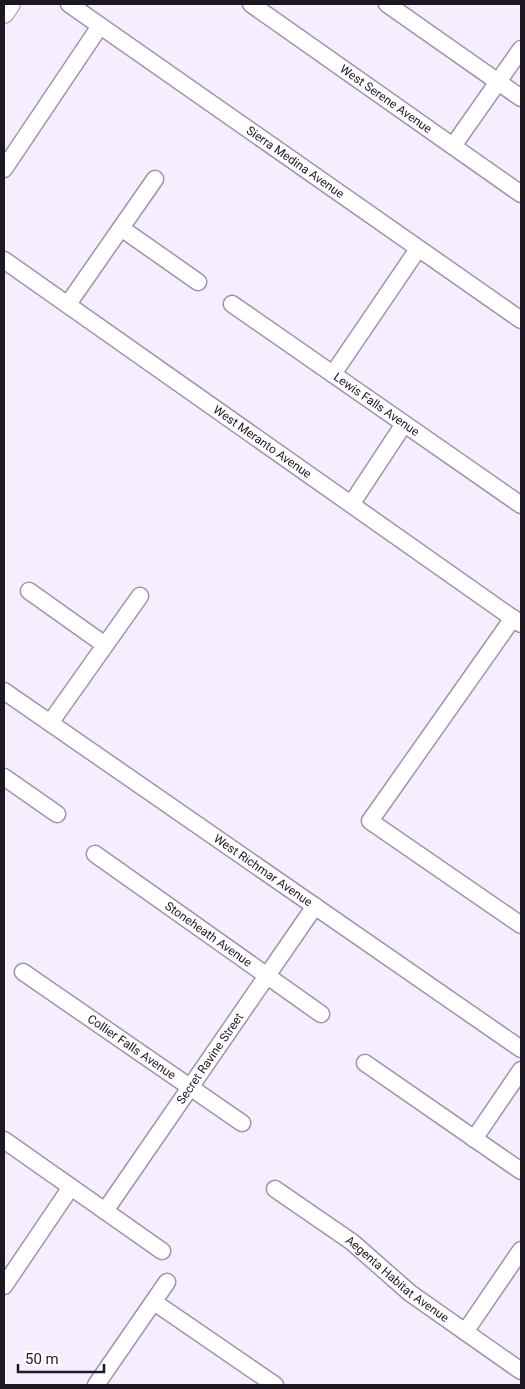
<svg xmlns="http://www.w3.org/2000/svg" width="525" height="1389" font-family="Roboto,sans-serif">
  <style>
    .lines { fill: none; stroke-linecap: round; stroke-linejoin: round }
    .minor-casing { stroke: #9f93ac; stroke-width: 19 }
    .major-casing { stroke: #9f93ac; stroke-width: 22 }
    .minor { stroke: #fff; stroke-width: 16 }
    .major { stroke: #fff; stroke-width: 20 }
    .labels { text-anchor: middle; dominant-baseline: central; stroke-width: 5; stroke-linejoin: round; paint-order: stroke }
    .street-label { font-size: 12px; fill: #1d1822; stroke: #fff }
  </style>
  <rect width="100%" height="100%" fill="#f6eeff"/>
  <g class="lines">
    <defs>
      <g id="minor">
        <path id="s1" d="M69 4 521 320"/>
        <path id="s2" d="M251 4 521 194"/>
        <path d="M387 4 521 98"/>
        <path d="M453 146 521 49"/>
        <path d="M4 169 100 26"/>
        <path d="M121 228 198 282"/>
        <path id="s3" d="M4 260 521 624"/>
        <path d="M68 304 155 179"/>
        <path id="s4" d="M232 304 521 505"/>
        <path d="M333 374 418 249"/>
        <path d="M352 503 404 424"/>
        <path d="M29 591 105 645"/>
        <path d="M513 618 370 821 521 925"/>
        <path id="s5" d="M4 691 521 1049"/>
        <path d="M50 723 140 596"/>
        <path d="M4 777 57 814"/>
        <path id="s6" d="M95 854 321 1014"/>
        <path id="s7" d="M23 972 242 1123"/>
        <path d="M365 1063 521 1171"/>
        <path d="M474 1139 521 1070"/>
        <path d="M4 1140 162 1251"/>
        <path id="s8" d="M275 1189 352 1242 410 1293 521 1371"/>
        <path id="s9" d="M105 1211 315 906"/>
        <path d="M4 1286 71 1187"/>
        <path d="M154 1302 275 1385"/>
        <path d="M465 1332 521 1250"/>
        <path d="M96 1385 167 1282"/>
      </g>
      <path id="major" d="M4 13 10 4"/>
    </defs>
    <!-- minor casing -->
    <use href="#minor" class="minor-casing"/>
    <!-- major casing -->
    <use href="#major" class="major-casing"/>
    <!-- minor -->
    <use href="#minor" class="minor"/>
    <!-- major -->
    <use href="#major" class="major"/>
  </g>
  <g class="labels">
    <!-- street labels -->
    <g class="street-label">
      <text stroke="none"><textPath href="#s2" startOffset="165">West Serene Avenue</textPath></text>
      <text stroke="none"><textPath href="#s1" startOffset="276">Sierra Medina Avenue</textPath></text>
      <text stroke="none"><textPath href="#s4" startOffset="176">Lewis Falls Avenue</textPath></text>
      <text stroke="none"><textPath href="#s3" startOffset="316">West Meranto Avenue</textPath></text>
      <text stroke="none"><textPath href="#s5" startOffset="315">West Richmar Avenue</textPath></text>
      <text stroke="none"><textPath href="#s6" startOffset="139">Stoneheath Avenue</textPath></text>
      <text stroke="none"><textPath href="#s7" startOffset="132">Collier Falls Avenue</textPath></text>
      <text stroke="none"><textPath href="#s9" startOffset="185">Secret Ravine Street</textPath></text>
      <text stroke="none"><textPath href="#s8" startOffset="152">Aegenta Habitat Avenue</textPath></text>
    </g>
  </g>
  <!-- border -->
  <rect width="525" height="1389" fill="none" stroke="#1d1822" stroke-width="10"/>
  <!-- scale -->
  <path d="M18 1364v8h86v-8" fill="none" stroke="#1d1822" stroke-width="2.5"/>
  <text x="25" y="1364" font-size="15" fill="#1d1822" stroke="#ffffff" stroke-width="4" paint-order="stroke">50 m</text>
</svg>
